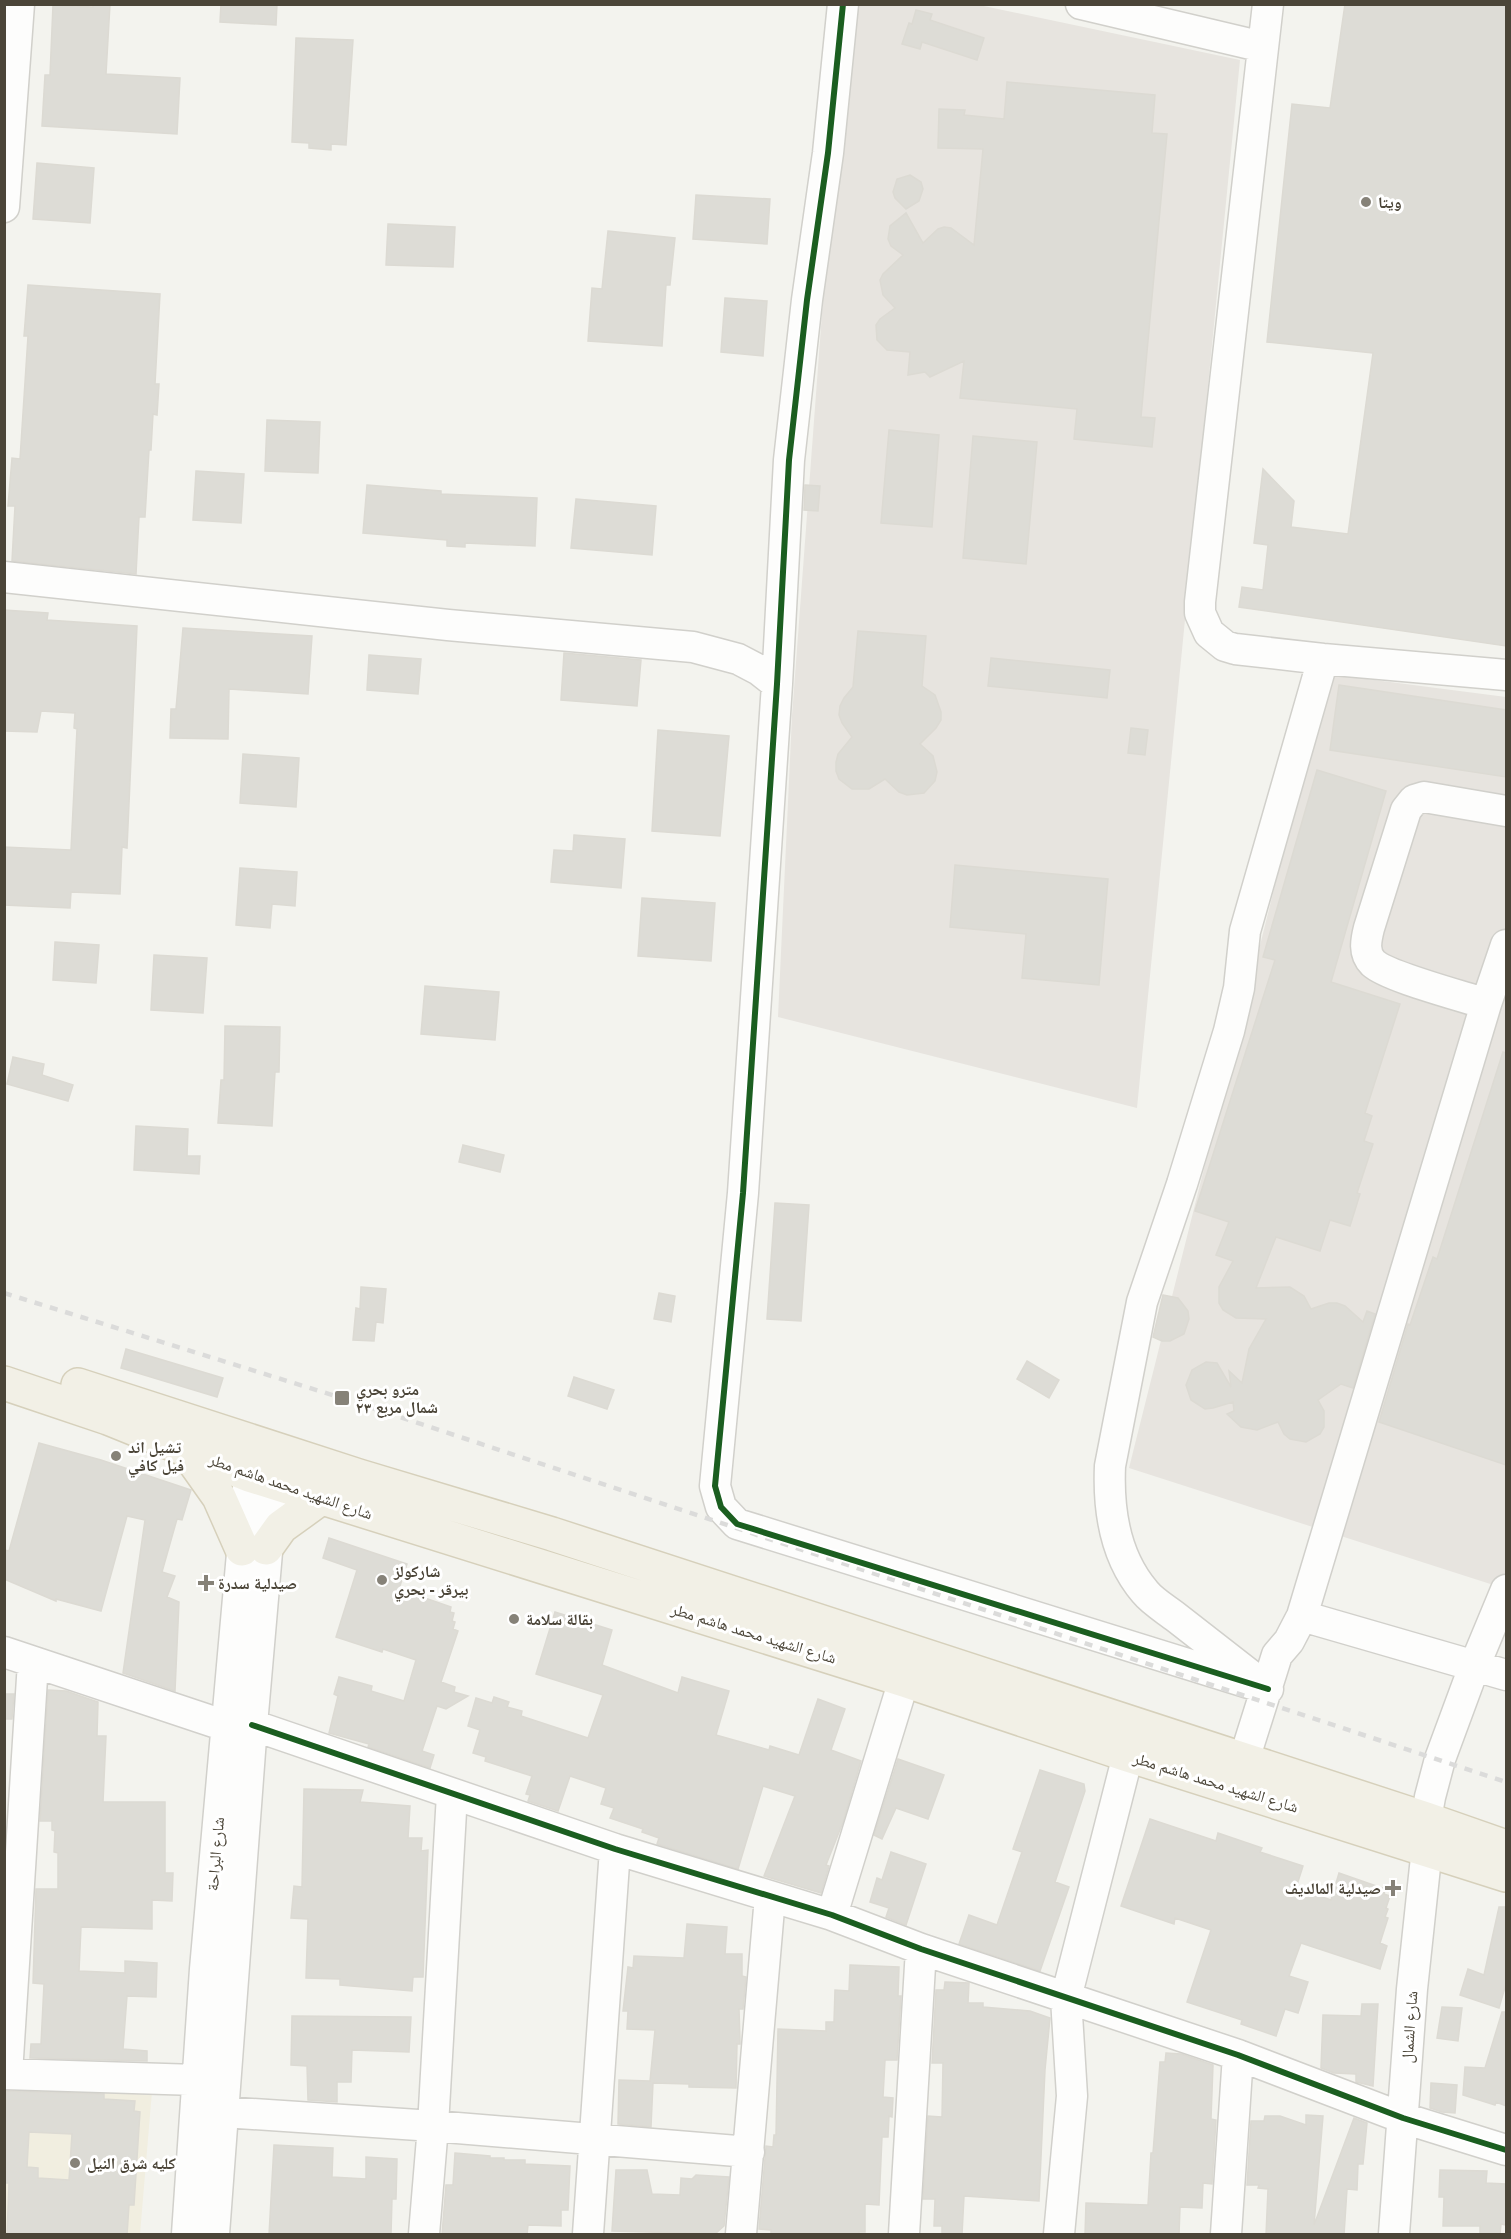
<svg xmlns="http://www.w3.org/2000/svg" width="1511" height="2239" font-family="'Open Sans','Noto Naskh Arabic',sans-serif">
  <style>
    .industrial { fill: #e7e4df }
    .education { fill: #f1eee0 }
    .building { fill: #dddcd6; stroke: #dcdad3; stroke-width: 1.5; fill-rule: evenodd }
    .lines { fill: none; stroke-linecap: round; stroke-linejoin: round }
    .minor-casing { stroke: #d1d0cb; stroke-width: 33 }
    .major-casing { stroke: #d6d0bb; stroke-width: 36 }
    .minor { stroke: #fdfdfc; stroke-width: 30 }
    .major { stroke: #f2f0e6; stroke-width: 33 }
    .rail { stroke: #dbdbda; stroke-width: 4.5; stroke-dasharray: 8 8; stroke-linecap: butt }
    .cycleway-casing { stroke: #fff; stroke-width: 10 }
    .cycleway { stroke: #1b5e20; stroke-width: 6 }
    .poi-dot { fill: #868278; stroke: #fff; stroke-width: 2 }
    .labels { text-anchor: middle; dominant-baseline: central; stroke-width: 6; stroke-linejoin: round; paint-order: stroke }
    .poi-label { font-size: 16px; font-weight: bold; fill: #4b4538; stroke: #fff; text-anchor: start }
    .street-label { font-size: 16px; fill: #4b4538; stroke: #fff }
  </style>
  <rect width="100%" height="100%" fill="#f3f3ee"/>
  <!-- industrial -->
  <path class="industrial" d="M845 5H979L1240 60 1137 1108 778 1017 792 716Z
    M1328 674 1506 697V1589L1129 1468Z"/>
  <!-- education -->
  <path class="education" d="M4 2083 152 2091 140 2234H5Z"/>
  <!-- building -->
  <path class="building" d="M93 4H110L106 74 180 78 177 134 42 126 45 75H50L53 5 93 7Z
    M221 4H277L276 25 220 22Z
    M1345 4H1506V646L1239 607 1242 587 1263 590 1268 545 1254 543 1263 469 1294 501 1291 527 1348 534 1373 353 1267 342 1292 104 1330 108Z
    M916 10 932 14 930 20 984 38 977 60 922 42 920 49 902 44 909 23 912 24Z
    M296 38 353 40 346 145 331 144V150L309 148V143L292 142Z
    M1007 82 1155 95 1152 133 1167 134 1141 417 1155 418 1152 447 1074 439 1077 409 960 398 964 361 930 377 925 372 908 375 910 352 887 350 877 340 876 325 880 319 895 308 883 295 880 280 883 274 903 255 891 246 888 239 890 226 906 213 923 243 938 229 944 227 951 228 974 245 983 149 938 148 939 109 965 110 964 115 1004 119Z
    M37 163 94 168 90 223 33 219Z
    M910 175 921 182 923 189 919 201 906 209 895 198 893 192 897 179Z
    M696 195 770 199 767 244 693 239Z
    M388 224 455 227 453 267 386 265Z
    M608 231 675 238 670 285H666L662 346 588 341 592 288 602 289Z
    M28 285 160 294 155 384H159L157 415 153 414 151 450H149L145 517H139L136 574 12 561 15 506H8L12 458 20 459 28 336H24Z
    M725 298 767 301 763 356 721 352Z
    M267 420 320 422 318 473 265 471Z
    M889 430 939 435 932 527 881 523Z
    M973 436 1037 442 1026 564 963 558Z
    M196 471 244 474 241 523 193 520Z
    M367 485 441 491V494L537 498 535 546 465 543V547L447 546V540L363 533Z
    M805 485 820 486 818 511 804 510Z
    M576 499 656 506 652 555 571 548Z
    M4 610 48 613 47 620 137 626 127 848 122 847 120 894 71 892 70 908 4 905V847L71 850 77 729 74 728 75 713 41 711 37 732 4 731Z
    M183 628 312 636 308 694 229 689 228 739 170 738 171 709H176Z
    M858 631 926 636 922 686 935 695 941 712V720L936 728 920 744 933 756 937 772 935 781 924 793 907 795 899 792 885 779 869 789H852L839 779 836 771V762L838 754 852 737 842 723 839 715 840 706 844 698 853 687Z
    M564 653 641 660 637 706 561 700Z
    M369 655 421 659 418 694 367 690Z
    M991 658 1110 670 1107 698 988 686Z
    M1339 685 1506 710V777L1330 750Z
    M1131 728 1148 730 1145 755 1128 753Z
    M658 730 729 736 720 836 652 831Z
    M243 754 299 758 296 807 240 803Z
    M1317 770 1386 791 1331 982 1400 1004 1365 1113 1372 1116 1364 1141 1373 1144 1357 1193 1360 1194 1350 1226 1330 1220 1320 1251 1276 1237 1256 1288 1290 1287 1304 1296 1311 1309 1329 1303H1337L1345 1306 1363 1322 1367 1311 1375 1314 1353 1388 1341 1384 1318 1400 1324 1411V1427L1320 1434 1306 1442 1290 1439 1284 1434 1278 1422 1257 1430 1241 1427 1227 1414 1234 1411 1233 1402 1213 1408 1205 1409 1191 1400 1186 1385 1192 1370 1206 1362 1217 1363 1231 1387 1229 1371 1242 1383 1249 1349 1266 1319 1236 1318 1223 1310 1219 1303V1287L1233 1261 1216 1255 1229 1222 1195 1211 1275 960 1263 957Z
    M574 835 625 839 621 888 551 882 554 850 573 851Z
    M955 865 1108 879 1099 985 1022 978 1026 934 950 927Z
    M240 868 297 872 295 906 272 904 270 928 236 925Z
    M642 898 715 903 711 961 638 956Z
    M55 942 99 945 96 983 53 980Z
    M154 955 207 958 203 1013 151 1010Z
    M425 986 499 992 495 1040 421 1034Z
    M225 1026 280 1027 279 1072H275L272 1126 218 1123 221 1080H224Z
    M1503 1052 1506 1053V1465L1379 1422 1408 1324 1410 1325 1433 1257 1437 1259Z
    M13 1057 44 1064 42 1075 73 1085 68 1101 7 1084Z
    M136 1126 188 1129 187 1156H200L199 1174 134 1170Z
    M463 1145 504 1155 500 1172 459 1162Z
    M775 1203 809 1205 801 1321 767 1319Z
    M361 1287 386 1289 383 1323 376 1322 374 1341 353 1340 356 1308 360 1309Z
    M659 1293 675 1296 671 1322 654 1319Z
    M1163 1295 1178 1298 1188 1311 1189 1319 1184 1334 1170 1341H1162L1153 1337Z
    M126 1349 223 1378 217 1397 121 1368Z
    M1027 1361 1059 1380 1049 1398 1017 1379Z
    M574 1377 614 1390 607 1409 568 1396Z
    M39 1443 101 1460 191 1490 182 1520 177 1519 162 1572 175 1576 167 1597 179 1602 175 1691 123 1673 145 1520 127 1516 101 1611 56 1599V1601L4 1579V1550L9 1551Z
    M329 1538 407 1564 399 1589 451 1607 450 1612 454 1613 452 1621 455 1622 453 1629 458 1631 441 1682 455 1687 454 1692 468 1696 446 1709 437 1706 422 1751 434 1755 430 1768 368 1747 369 1744 329 1733 338 1696 334 1694 339 1677 372 1686 371 1691 404 1701 416 1660 383 1649 382 1652 336 1637 357 1570 323 1558Z
    M555 1612 612 1630 602 1665 678 1693 682 1677 729 1691 716 1735 769 1750 770 1746 799 1755 818 1699 845 1709 831 1750 861 1761 843 1822 826 1865 829 1866 821 1893 764 1876 795 1796 763 1786 738 1869 657 1844 659 1838 642 1832 643 1829 610 1818 614 1808 601 1804 606 1788 570 1776 558 1811 528 1801 530 1795 526 1794 532 1776 485 1761 486 1757 473 1753 480 1730 468 1726 476 1698 492 1703 494 1697 509 1702 507 1707 522 1711 521 1716 588 1738 603 1695 536 1674Z
    M48 1690 66 1691 98 1702 97 1736H106L103 1802H165V1873H173L172 1901 152 1900V1929L81 1927 79 1971 125 1973V1961L157 1963 156 1997 127 1996 123 2049 147 2051V2061L30 2058 31 2044H41L44 1984 33 1983 36 1889H58V1853L54 1852 55 1831 52 1830V1821H40Z
    M4 1694H14L12 1719H4Z
    M898 1759 944 1775 928 1819 896 1808 882 1839 874 1835Z
    M1040 1770 1084 1784 1085 1791 1055 1882 1069 1887 1040 1971 959 1944 969 1915 997 1925 1022 1852 1013 1849Z
    M304 1789 363 1790 360 1802 410 1806 408 1838H422L421 1851 428 1850 423 1977H413L412 1991 340 1985V1979L306 1978 308 1919 291 1918 294 1886 302 1887Z
    M1150 1819 1216 1841 1218 1833 1262 1848 1260 1852 1303 1866 1296 1888 1331 1900 1339 1873 1385 1889 1384 1894 1390 1896 1386 1908 1388 1909 1385 1917 1388 1918 1380 1943 1387 1946 1380 1969 1301 1943 1289 1976 1308 1982 1298 2013 1285 2009 1276 2036 1241 2024 1242 2020 1187 2002 1211 1930 1175 1918 1174 1924 1121 1906Z
    M891 1852 926 1864 906 1925 886 1917 889 1908 870 1902 877 1878 882 1880Z
    M1499 1907H1506V1984L1499 2008 1460 1995 1468 1969 1484 1975Z
    M687 1924 727 1927 725 1954H742V1976L746 1977 743 2009H739L740 2041V2044H737L736 2088 689 2087V2084L653 2083 651 2127 618 2124 619 2080 650 2081 655 2030 627 2029 628 2011H623L628 1967 633 1968 634 1956 684 1958Z
    M850 1965 899 1967 898 1996H901L897 2060H885L883 2097 893 2098 892 2117 889 2116 888 2137H882L879 2205 865 2204V2232H859V2235H771V2230L759 2229 766 2146 773 2147 774 2135H776L778 2029 826 2031V2022H834L835 1990 849 1991Z
    M945 1982 969 1983 968 2003H983V2007L1030 2011 1050 2018 1045 2070 1039 2201 964 2196 962 2235H942V2226H934L935 2199H923L928 2116 942 2117 943 2063H932L936 1990H944Z
    M1362 2004H1378L1373 2086 1356 2082V2074L1334 2073 1321 2068 1323 2015 1361 2016Z
    M1442 2007 1462 2008 1458 2041 1437 2038Z
    M1502 2012H1506V2106L1496 2102 1495 2105 1463 2095 1465 2067 1485 2068Z
    M292 2016 411 2017 409 2052 352 2050 351 2082H337V2102L308 2100 307 2066 291 2065Z
    M1166 2053 1181 2054 1213 2065 1211 2119 1216 2120 1212 2184 1203 2183 1202 2208 1180 2207 1179 2235H1085L1086 2203 1148 2205 1151 2153H1153L1160 2062H1165Z
    M1431 2083 1457 2085 1455 2113 1442 2112 1430 2108Z
    M6 2091 104 2094V2099L135 2101 134 2111 140 2112 134 2205H129L127 2235H7L9 2183H4ZM29 2132 72 2134 69 2180 38 2178V2168L27 2167Z
    M1306 2115 1323 2116 1314 2225 1354 2118 1367 2123 1363 2164H1358L1357 2190 1347 2189 1344 2235H1266L1268 2189 1258 2188 1259 2185H1247L1251 2121H1264L1265 2116H1280L1306 2125Z
    M274 2145 333 2148 332 2177 366 2179V2157L397 2159 396 2199H392L391 2235H269Z
    M455 2153 490 2156V2158H504V2160H525V2164L570 2166 568 2210H561V2226L528 2225 527 2235H442L446 2185H453Z
    M616 2170H647L652 2194 680 2195 681 2178 692 2179 696 2175 729 2177 724 2226 715 2234 612 2231Z
    M1440 2170 1487 2171 1486 2183 1506 2184V2225L1501 2224 1500 2235H1480V2226H1443L1444 2197H1439Z"/>
  <g class="lines">
    <defs>
      <path id="minor" d="M843 4 828 153 807 300 789 460 777 684 743 1193 715 1486 721 1507 737 1524 1268 1689
        M1081 4 1263 47
        M1268 4 1200 602V613L1209 633 1225 646 1235 649 1323 659 1506 675
        M4 207 19 4
        M4 577 448 625 693 647 738 659 759 670 777 684
        M1486 1004C1463 996 1388 977 1373 963 1363 953 1366 940 1369 928L1406 810 1414 800 1424 797 1506 811
        M1302 1616 1506 1675
        M4 1652 226 1726
        M1254 1678C1228 1658 1203 1638 1177 1618 1167 1610 1153 1602 1145 1592 1115 1557 1108 1511 1110 1466L1142 1302 1182 1184 1229 1031 1239 988 1245 931 1323 659
        M252 1725 615 1849 832 1915 921 1949 1238 2055 1403 2118 1506 2150
        M1237 1782 1277 1655 1289 1641 1302 1616 1486 1004 1506 945
        M832 1915 904 1680
        M4 2074 197 2080
        M7 2074 33 1662
        M223 2112 433 2126 749 2152
        M187 2234 205 1969 249 1475
        M214 2234 252 1725 273 1483
        M424 2234 433 2126 452 1794
        M588 2234 615 1849
        M741 2234 770 1897
        M904 2234 921 1949
        M1059 2234 1072 2096 1066 1998 1128 1755
        M1226 2234 1238 2055
        M1394 2234 1412 1989 1427 1848 1426 1819 1430 1797 1440 1759 1474 1667 1506 1590"/>
      <path id="major" d="M4 1383 108 1418 249 1475 904 1680 1128 1755 1506 1875
        M78 1385 359 1476 552 1534 1426 1819 1506 1847
        M185 1449 219 1497 242 1549
        M266 1548 281 1527 321 1498"/>
    </defs>
    <!-- minor casing -->
    <use href="#minor" class="minor-casing"/>
    <!-- major casing -->
    <use href="#major" class="major-casing"/>
    <!-- minor -->
    <use href="#minor" class="minor"/>
    <!-- major -->
    <use href="#major" class="major"/>
    <!-- rail -->
    <path class="rail" d="M4 1293 342 1398 1506 1782"/>
    <defs>
      <path id="cycleway" d="M843 4 828 153 807 300 789 460 777 684 743 1193 715 1486 721 1507 737 1524 1268 1689
        M252 1725 615 1849 832 1915 921 1949 1238 2055 1403 2118 1506 2150"/>
    </defs>
    <!-- cycleway casing -->
    <use href="#cycleway" class="cycleway-casing"/>
    <!-- cycleway -->
    <use href="#cycleway" class="cycleway"/>
  </g>
  <!-- markers -->
  <g class="poi-dot">
    <circle cx="1366" cy="202" r="6"/>
    <rect x="334" y="1390" width="16" height="16" rx="3"/>
    <circle cx="116" cy="1456" r="6"/>
    <circle cx="382" cy="1580" r="6"/>
    <path d="M203 1574h6v6h6v6h-6v6h-6v-6h-6v-6h6z"/>
    <circle cx="514" cy="1619" r="6"/>
    <path d="M1390 1879h6v6h6v6h-6v6h-6v-6h-6v-6h6z"/>
    <circle cx="75" cy="2163" r="6"/>
  </g>
  <g class="labels">
    <!-- poi labels -->
    <g class="poi-label">
      <text x="1378" y="202">ويتا</text>
      <text x="356" y="1389">مترو بحري<tspan x="356" dy="18">شمال مربع ٢٣</tspan></text>
      <text x="128" y="1447">تشيل اند<tspan x="128" dy="18">فيل كافي</tspan></text>
      <text x="394" y="1571">شاركولز<tspan x="394" dy="18">بيرقر - بحري</tspan></text>
      <text x="218" y="1583">صيدلية سدرة</text>
      <text x="526" y="1619">بقالة سلامة</text>
      <text x="1381" y="1888" text-anchor="end">صيدلية المالديف</text>
      <text x="87" y="2163">كليه شرق النيل</text>
    </g>
    <!-- street labels -->
    <g class="street-label">
      <text transform="translate(291 1486) rotate(19)">شارع الشهيد محمد هاشم مطر</text>
      <text transform="translate(754 1633) rotate(17)">شارع الشهيد محمد هاشم مطر</text>
      <text transform="translate(1216 1782) rotate(17)">شارع الشهيد محمد هاشم مطر</text>
      <text transform="translate(215 1854) rotate(-85)">شارع البراحة</text>
      <text transform="translate(1409 2027) rotate(-86)">شارع الشمال</text>
    </g>
  </g>
  <!-- border -->
  <rect width="1511" height="2239" fill="none" stroke="#4b4538" stroke-width="12"/>
</svg>
